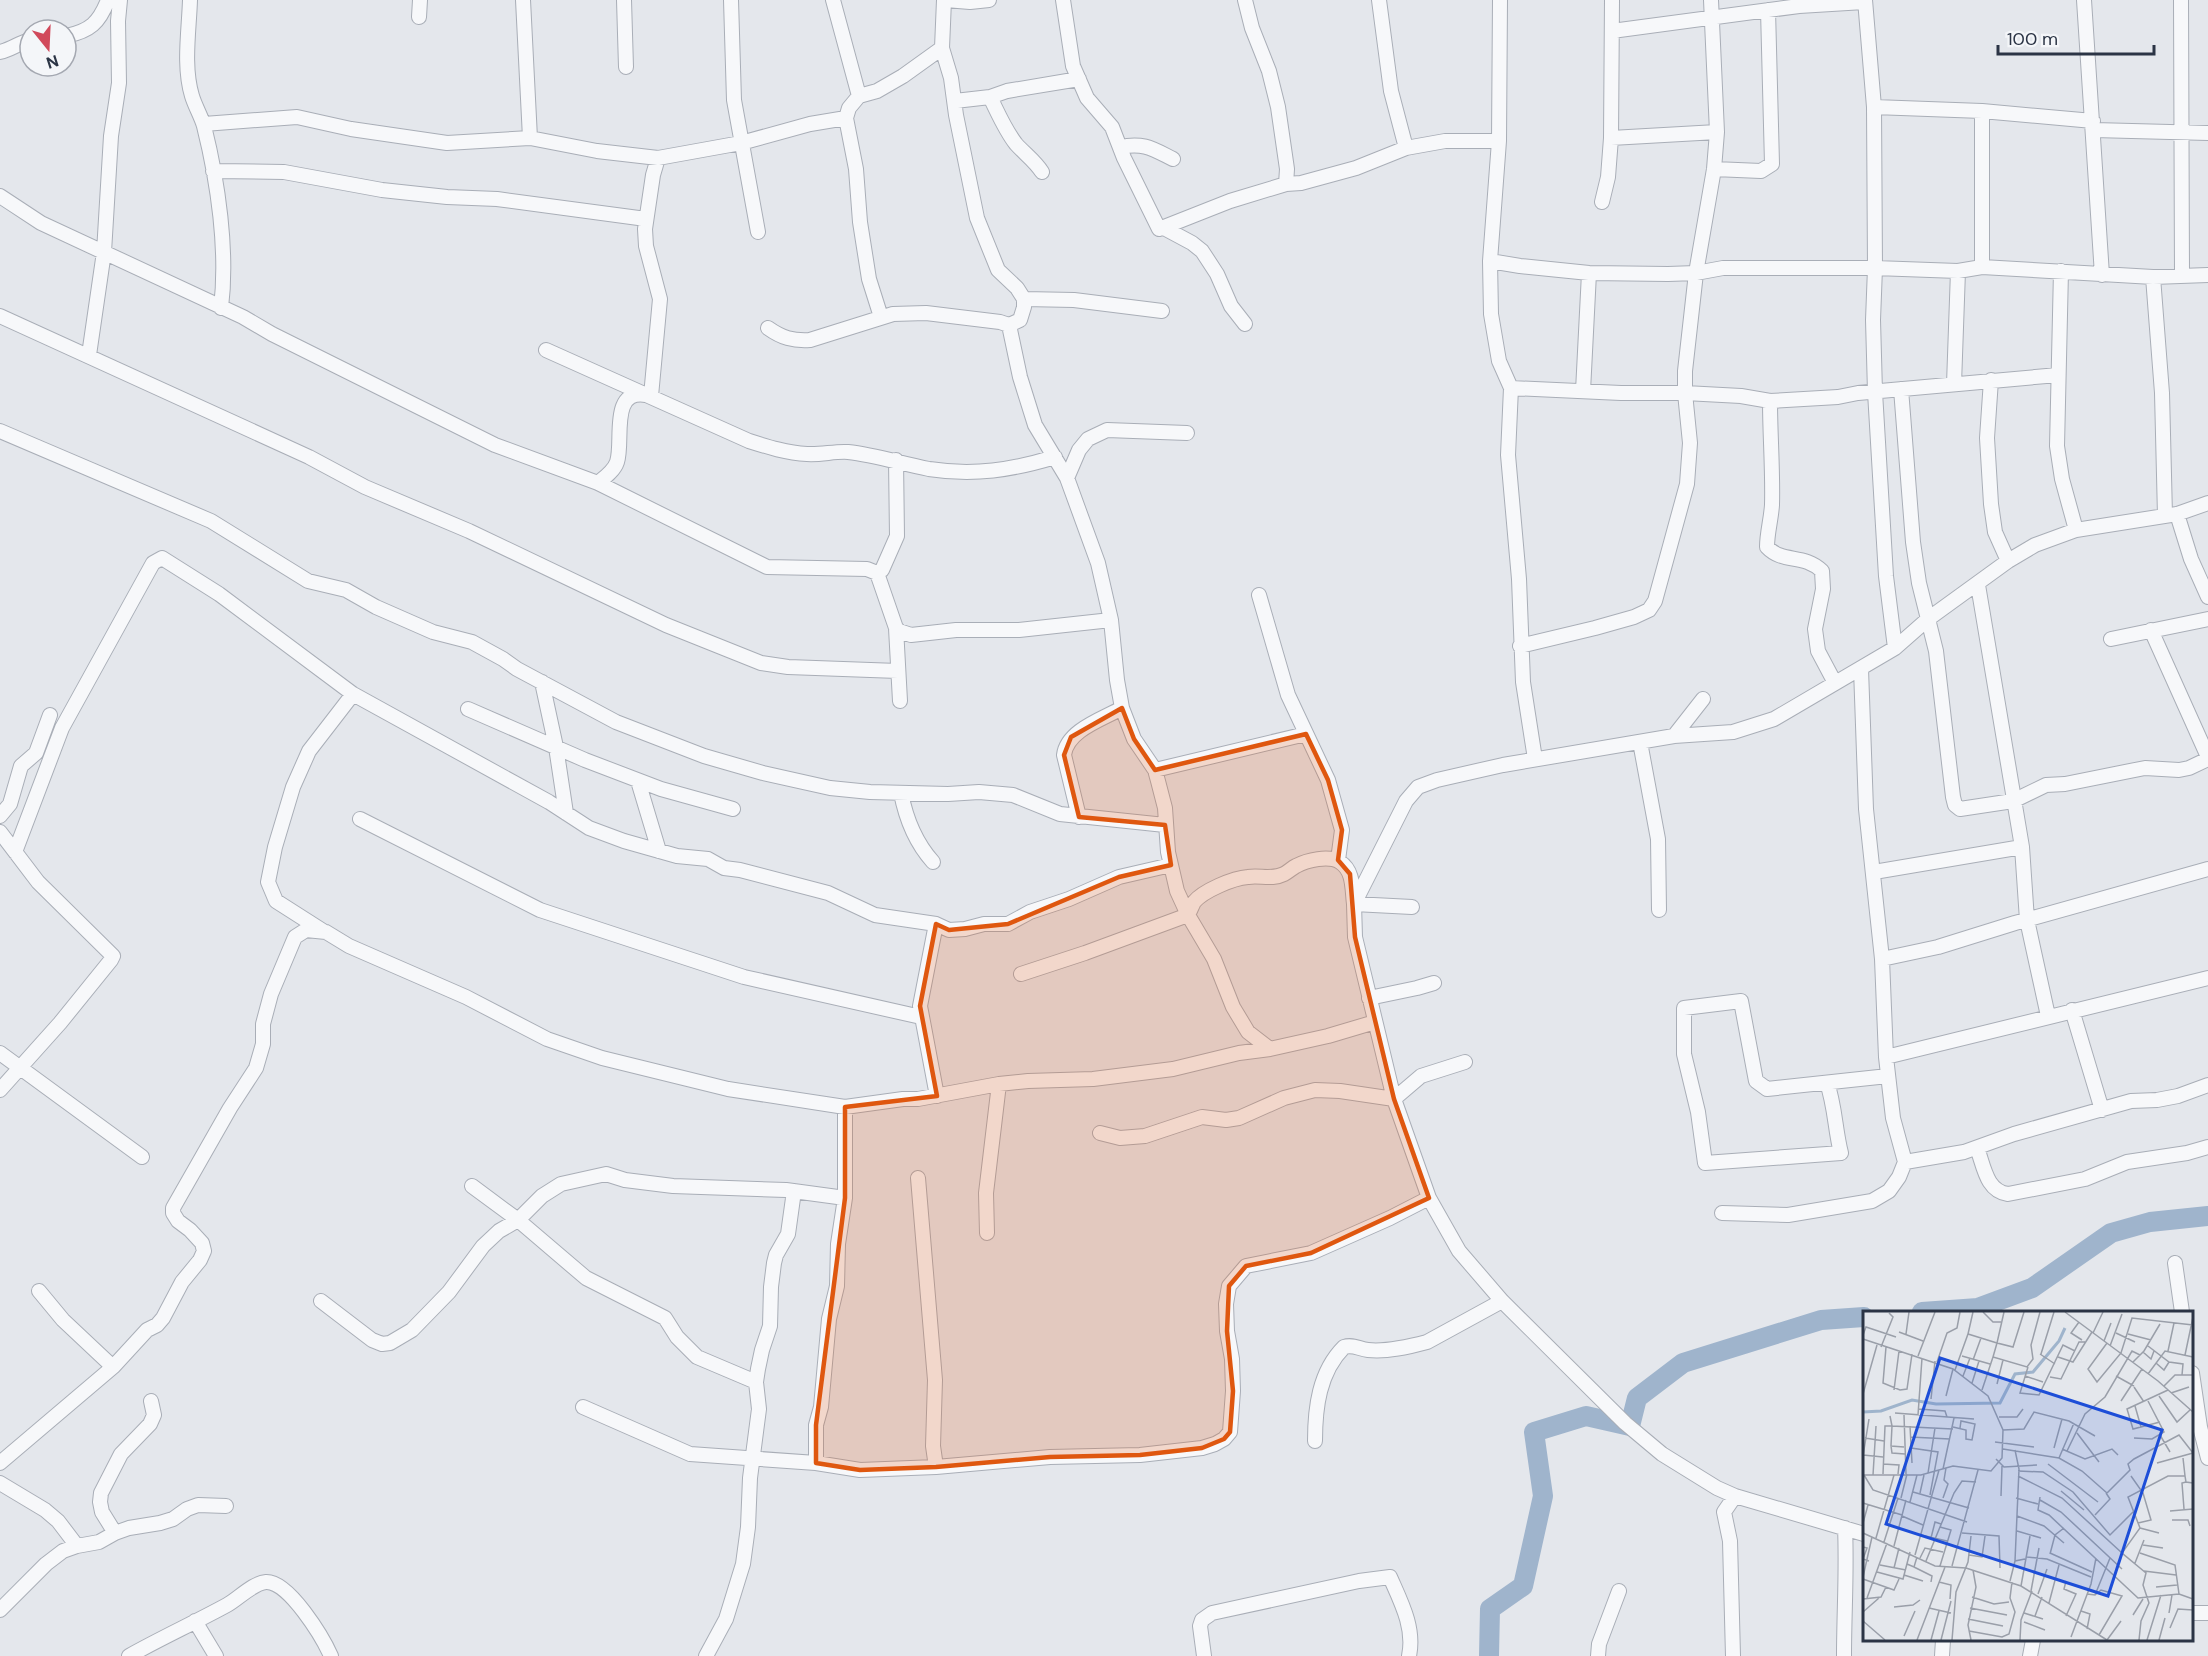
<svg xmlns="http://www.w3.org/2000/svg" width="2208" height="1656" font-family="'DM Sans',sans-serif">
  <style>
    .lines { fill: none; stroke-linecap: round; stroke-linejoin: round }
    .river { stroke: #9fb4cc; stroke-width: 20 }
    .minor-casing { stroke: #a9aeb7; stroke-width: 16 }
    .minor { stroke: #f7f8fa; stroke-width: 14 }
    .marked { fill: #df570f; fill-opacity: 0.2; stroke: #df570f; stroke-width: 4.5; stroke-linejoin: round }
    .inset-river { fill: none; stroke: #9fb4cc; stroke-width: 3 }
    .inset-road { fill: none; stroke: #9a9fa9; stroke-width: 1.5 }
    .view { fill: #1d4ed8; fill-opacity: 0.15; stroke: #1d4ed8; stroke-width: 3 }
    .inset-edge { fill: none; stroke: #2b3445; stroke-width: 3 }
  </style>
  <rect width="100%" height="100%" fill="#e4e7ec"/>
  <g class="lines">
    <!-- river -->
    <path class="river" d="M1922 1312 1978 1308 2032 1288 2111 1233 2150 1222 2208 1216
      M1489 1656 1490 1609 1523 1586 1543 1496 1534 1432 1586 1416 1630 1426 1637 1398 1683 1363 1821 1320 1864 1317"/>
    <defs>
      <path id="minor" d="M190 0C189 31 183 66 192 96 195 106 201 116 204 126 218 182 228 251 221 308
        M523 0 530 138
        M624 0 626 67
        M731 0 734 100 758 232
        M833 0 859 96
        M946 0 970 2 989 0
        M1063 0 1073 66 1087 98 1112 127 1124 158 1159 229 1230 201 1286 184 1301 183 1356 168 1406 148 1445 141H1499
        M1245 0 1252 28 1269 71 1278 107 1287 169 1286 184
        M1379 0 1391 91 1406 148
        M1500 0 1499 141 1490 261 1491 314 1499 361 1511 388 1508 455 1519 579 1523 682 1535 759
        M1612 0 1611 138 1717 132
        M1865 0 1874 107 1875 268 1873 320 1875 392 1886 576 1895 648
        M2084 0 2102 275
        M2181 0 2182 275
        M419 17 420 0
        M1612 31 1799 6 1864 2
        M66 36C90 31 99 23 108 0
        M0 52C10 50 19 43 30 40
        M990 97C998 113 1005 130 1016 144 1025 154 1035 161 1042 172
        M955 101 990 97 1007 91 1079 79
        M1874 107 1982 111 2093 121
        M1982 111V267
        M204 124 297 117 351 129 447 143 530 138 597 151 658 158 741 143 810 124 846 118
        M2094 130 2208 133
        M1120 147C1144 142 1153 149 1173 159
        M1714 169 1761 171 1772 164 1768 10
        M213 171 284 172 382 190 447 197 497 199 646 219
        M0 196 41 223 243 317 272 334 495 445 598 483 767 567 867 569 877 573 896 628 900 701
        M1602 202 1608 177 1611 138
        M1164 228 1192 243 1202 251 1217 274 1231 306 1245 324
        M1490 261 1520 266 1589 273 1668 274 1696 273 1723 268H1875L1958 271 1982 267 2153 277 2208 275
        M2061 271 2057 446 2062 479 2076 530
        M2153 277 2162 393 2165 516
        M1024 299 1074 300 1162 311
        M0 316 309 457 365 487 469 531 666 625 761 663 788 667 898 671
        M881 317 869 279 860 222 856 169 846 118 849 108 859 96 877 91 903 76 942 48 944 0
        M1009 325 1020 377 1035 425 1067 478 1098 563 1111 620 1117 680 1122 708 1134 739 1155 770 1158 781 1165 808 1168 852 1177 891 1188 915 1214 959 1233 1007 1248 1032 1270 1049
        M768 328C782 338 793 341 810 340L893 314 926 313 1000 322 1009 325 1020 320 1024 307V299L1017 288 998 270 977 218 956 115 951 78 942 48
        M546 350 749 441C768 447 787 453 807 454 821 455 835 451 848 452 876 455 902 464 929 469 974 476 1012 470 1055 457
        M89 355 104 252 111 136 119 83 118 21 120 0
        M1991 380 1987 438 1991 504 1995 532 2008 561
        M1954 384 1958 271
        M1511 388 1621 393H1685L1741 396 1770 401 1838 397 1858 393 2058 375
        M1901 389 1913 542 1919 583 1936 651 1953 797 1955 805 1960 809 2013 801 2046 785 2065 784 2145 768 2179 770 2189 768 2208 759
        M1583 391 1589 273
        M651 396 660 299 646 246 645 229 653 175 658 158
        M1770 401C1770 435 1773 471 1772 505 1771 520 1767 533 1767 547 1783 564 1803 553 1822 571L1823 589 1815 629 1818 651 1835 683
        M0 431 211 521 308 581 346 590 376 607 433 632 472 642 503 659 517 669 616 722 704 756 763 773 830 788 870 792 948 794 979 792 1013 795 1060 814 1165 825
        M1067 478 1079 450 1088 439 1107 430 1187 433
        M598 483C604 478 614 471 617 462 624 441 609 389 646 395
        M2177 514 2191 559 2208 597
        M882 570 897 536 896 460
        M1978 585 2022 847 2027 920 2048 1016
        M1259 595 1288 695 1328 780 1342 830 1338 860
        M896 628 899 631 911 635 956 630H1019L1111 620
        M2151 630 2208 757
        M2111 639 2208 619
        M1520 646 1595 628 1634 617 1649 610 1655 601 1687 484 1690 443 1685 393V371L1696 273 1714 169 1717 132 1711 0
        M542 682 556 747 566 813
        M468 709 585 760 661 789 733 809
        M1674 736 1703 699
        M1640 742 1658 839 1659 910
        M1155 770 1306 734
        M638 781 659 851
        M901 793C906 819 915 842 933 862
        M0 816 10 804 21 766 36 753 50 715
        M1079 817 1064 755C1067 730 1103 719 1122 708
        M360 819 540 910 744 977 921 1017
        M0 832 38 882 113 956 111 960 60 1023 0 1090
        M15 852 62 728 153 563 162 558 219 594 353 694 549 802 589 828 624 841 677 856 708 859 724 868 740 870 828 893 875 915 936 924 949 930 965 929 984 924H1008L1030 912 1069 899 1119 877 1171 865
        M1874 872 2022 847
        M936 924 920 1006 937 1096
        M323 931 276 901 268 882 275 847 293 787 309 751 353 694
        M1882 959 1938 947 2015 923 2208 869
        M1021 974 1085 953 1188 915C1190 911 1192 906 1194 902 1203 891 1233 878 1248 877 1260 875 1272 880 1284 874 1288 872 1292 868 1296 866 1307 860 1329 855 1340 862 1354 871 1352 889 1354 904L1412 907
        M1369 998 1417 988 1434 983
        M2072 1010 2102 1110
        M0 1053 142 1157
        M1886 1057 2208 978
        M1827 1083C1835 1105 1835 1130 1841 1153L1705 1163 1698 1112 1684 1054V1008L1741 1001 1756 1081 1767 1089 1888 1076
        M1100 1133 1120 1138 1145 1136 1202 1117 1226 1120 1239 1118 1284 1098 1315 1090 1340 1091 1394 1099 1421 1076 1465 1062
        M1977 1148C1984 1166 1986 1191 2008 1194L2085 1179 2127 1162 2187 1153 2208 1147
        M1905 1162 1964 1152 2014 1134 2131 1101 2157 1100 2178 1096 2208 1085
        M918 1178 935 1380 933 1446 936 1467
        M472 1186 518 1220 586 1278 665 1318 677 1337 697 1357 756 1382
        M1722 1213 1788 1215 1872 1201 1889 1191 1899 1177 1905 1162 1893 1118 1886 1057 1882 959 1866 809 1861 669
        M987 1233 986 1193 999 1084
        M2175 1263 2182 1312
        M39 1291 63 1320 113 1367
        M321 1301 372 1340 382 1344 390 1343 412 1330 449 1292 483 1246 499 1231 518 1220 542 1196 561 1184 606 1174 625 1180 673 1186 786 1190 845 1198
        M2192 1373 2200 1427 2208 1458
        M583 1407 690 1454 816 1463 860 1470 936 1467 1050 1457 1140 1455 1202 1448 1215 1444 1224 1439 1230 1432 1233 1391 1232 1359 1227 1331 1226 1304 1229 1286 1246 1266 1311 1253 1390 1218 1429 1198
        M1315 1441C1315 1408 1319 1372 1344 1347 1353 1344 1359 1349 1368 1350 1387 1352 1408 1347 1427 1342L1502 1301
        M0 1463 113 1367 147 1330 157 1325 163 1318 182 1282 200 1260 204 1251 202 1243 190 1230 178 1221 173 1213V1208L230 1108 256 1068 263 1044V1024L271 994 295 937 306 930 326 932 349 946 466 997 547 1039 602 1058 728 1089 845 1107 903 1099H918L999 1084 1028 1081 1093 1079 1173 1069 1239 1053 1270 1049 1328 1036 1375 1022
        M816 1463V1425L821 1407 829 1319 837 1286 838 1244 845 1198V1107
        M0 1483 45 1510 58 1521 77 1546
        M115 1533 102 1512 100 1502 101 1493 121 1454 150 1424 154 1415 151 1401
        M1864 1534 1735 1496 1717 1488 1662 1454 1625 1423 1502 1301 1459 1251 1429 1198 1394 1099 1355 937 1354 904 1406 801 1418 787 1437 780 1503 765 1674 736 1733 732 1774 719 1895 648 1928 619 2008 561 2035 545 2076 530 2177 514 2208 503
        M0 1610 46 1564 63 1551 77 1546 99 1542 115 1533 129 1528 160 1523 173 1519 187 1509 198 1505 226 1506
        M2192 1613H2208
        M195 1621 216 1656
        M129 1656C161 1638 194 1623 227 1605 238 1599 253 1583 266 1582 289 1581 323 1638 331 1656
        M706 1656 726 1619 743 1564 748 1527 750 1478 759 1409 756 1382 758 1369 762 1350 770 1326 771 1287 774 1263 776 1255 788 1234 794 1191
        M1204 1656 1200 1626 1202 1620 1212 1613 1359 1581 1390 1577C1401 1602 1415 1628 1409 1656
        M1598 1656 1599 1644 1619 1591
        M1733 1656 1730 1541 1724 1512 1735 1496
        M1844 1656C1844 1613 1847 1570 1845 1528
        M1942 1656 1943 1640
        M2030 1656 2033 1640"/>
    </defs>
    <!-- minor casing -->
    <use href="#minor" class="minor-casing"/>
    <!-- minor -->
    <use href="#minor" class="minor"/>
  </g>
  <!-- marked area -->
  <path class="marked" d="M1122 708 1134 739 1155 770 1306 734 1328 780 1342 830 1338 860 1350 874 1355 937 1394 1099 1429 1198 1311 1253 1246 1266 1229 1286 1227 1331 1233 1391 1230 1432 1224 1439 1202 1448 1140 1455 1050 1457 936 1467 860 1470 816 1463V1425L845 1198V1107L937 1096 920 1006 936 924 949 930 1008 924 1119 877 1171 865 1165 825 1079 817 1064 755 1071 737Z"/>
  <!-- overview -->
  <g transform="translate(1863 1311)">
    <rect width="330" height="330" fill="#e4e7ec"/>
    <path class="inset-river" d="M0 101 18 100 49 89 73 93 137 92 152 63 170 61 196 30 202 17"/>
    <path class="inset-road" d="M120 1 130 11H138M161 1 150 36 134 32 130 46 164 56 170 48 168 34 177 1M202 1 295 70 330 101M216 11 208 22 219 29M36 21 60 30M230 22 240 1M253 22 272 31M43 23 46 1M105 23 110 1M265 23 288 29M0 24 3 16 33 26M0 28 90 58 125 85 140 119 139 147 128 160 90 155 58 164H31L13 227M241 30 248 12M244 32 225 58 234 71 258 42 269 7 330 14M247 35 259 3M285 35 306 51 320 53 319 64M18 36 30 6 26 2M23 36 20 72 37 79 44 78 49 43M305 40 311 12M280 41 288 48 291 40M177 43 192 53M178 43 191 1M322 44 330 6M55 45 72 1M99 45 127 53M195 46 210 51 229 21M110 49 118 27M74 51 84 22 94 17 97 1M270 51 281 40 297 13M293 52 301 59 306 51M165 56 157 82 176 84 200 34 212 40M92 59 105 23 134 32 141 1M285 63 302 40 330 46M100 65 107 47M162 65 180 71M253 65 271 75M187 66 198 68 216 31H222M109 72 116 50M134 73 140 49M301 75 312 64H330M271 76 281 91M31 79 36 40M119 79 130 46M308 82 326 76M0 83 14 34M83 85 90 58M296 85 314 111 327 99M68 88 72 50M258 90 279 58M272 95 278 116M56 98 82 100 84 106M32 102 111 108M41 104 43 163M55 104 59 47M27 105 29 115 90 118M136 106H154L160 98M297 111 270 118 264 98 305 79M47 115 49 152M90 116 103 119V128L109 129 112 113 98 110 97 117M140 119 161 118 171 101 206 110 232 125M214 122 236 151M297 124 307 141M47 126 87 128M2 127 21 130M271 127 289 128 301 121 285 90M132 131 171 136M28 135 29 142 42 143M48 137 75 141 67 184M191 137 199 108M140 138 196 147 219 160 244 182 267 159 265 153 271 148 316 124 330 142M199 138 222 148 249 138 255 144M204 140 222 103 242 86 269 40 277 44M0 144 20 146M0 145 6 108M196 147 211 112M320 147 322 165M133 148 141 156 174 154M294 152 330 142M20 153 36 154 35 163M185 153 235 191M80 158 91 107M155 160 180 161 210 181 247 224 271 200M65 162 72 117M20 163 22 115H29L28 135 41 136M0 164H31M1 164 10 179 104 211M10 164 13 115M155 165 199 187 259 242M268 165 280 182 288 209 275 212M198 180 221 199M50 181 106 197M57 182 61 164M138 185 139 155M177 186 175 199 186 204 275 287 316 283 330 288M38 187 44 163M80 187 85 173 81 169 83 157M153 187 175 193M177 189 198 201 259 258M47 191 54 164M0 192 39 204M321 198 319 172 323 171M307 200 330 198M232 204 247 188 243 182M39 205 60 214M154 205 181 215 201 232M309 209H325L327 215M0 212 5 194M77 216 88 219 77 255M277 217 296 222M154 220 178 227M0 222 72 255 103 257 158 275 244 329M99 222 136 225 137 257M58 224 84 230M68 227 72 211 78 213M21 231 35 187M280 234 300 237M31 235 43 189M0 236 4 237 0 248 6 250M187 242 229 261M277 242 312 254 316 283M187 243 192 224 201 217M52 244 76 159M106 244 119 246 122 225M164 246 184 248 228 266M57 247 62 237 80 241M63 250 91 182 99 170 113 171M152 250 156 158 152 139M272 252 281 229M44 253 51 256 54 246M17 254 43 259M89 255 115 159M51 256 69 265 68 271M31 257 36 237M281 260 313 264M14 261 40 268 47 241M41 264 60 270M0 266 9 226M0 268 31 279 36 268M147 270 152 250 162 248M203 270 201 278 213 283 203 305M76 271 88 274 87 288M158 275 167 225M293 276 314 274M168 280 176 237M175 283 184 258M224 283 232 284 247 247M232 284 238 279 259 285 236 324M109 286 131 293 146 291M4 287 24 232M0 288 18 286 23 276M186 292 196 254M31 296 50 294 57 289M66 297 88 302M107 297 144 304M218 300 227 303 224 318M0 301 16 287M161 302 180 308M306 302 309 284M270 304 280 288M172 305 179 286M105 308 140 315M0 310 22 329M161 311 182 319M307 317 315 298 330 299M106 320 139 326 146 323 152 301 147 287 149 271M41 325 52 300M208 326 228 273 233 247M54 329 82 256M68 329 76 300M78 329 88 290M89 329 93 281 105 251 108 225M108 329 105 314 113 276 110 259M157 329 158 309 169 280M244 329 258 310M276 329 278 310 286 292 280 274 283 262 259 242 277 217 265 186 305 165H322L323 171 330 172M284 329 298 284M296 329 302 307"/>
    <path class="view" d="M77 47 299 119 245 285 23 213Z"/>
    <rect width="330" height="330" class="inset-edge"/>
  </g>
  <!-- north arrow -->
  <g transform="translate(48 48) rotate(162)"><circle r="28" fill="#f4f6f9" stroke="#a4a8b1" stroke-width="1.5"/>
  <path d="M0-4.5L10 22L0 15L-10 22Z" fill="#d1495b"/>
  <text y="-9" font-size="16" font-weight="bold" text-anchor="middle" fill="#2b3445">N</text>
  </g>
  <!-- scale -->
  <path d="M1998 45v9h156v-9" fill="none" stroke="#2b3445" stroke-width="3"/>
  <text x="2007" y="45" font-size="18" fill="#2b3445" stroke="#f4f6f9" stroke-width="4.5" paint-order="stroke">100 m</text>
</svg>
